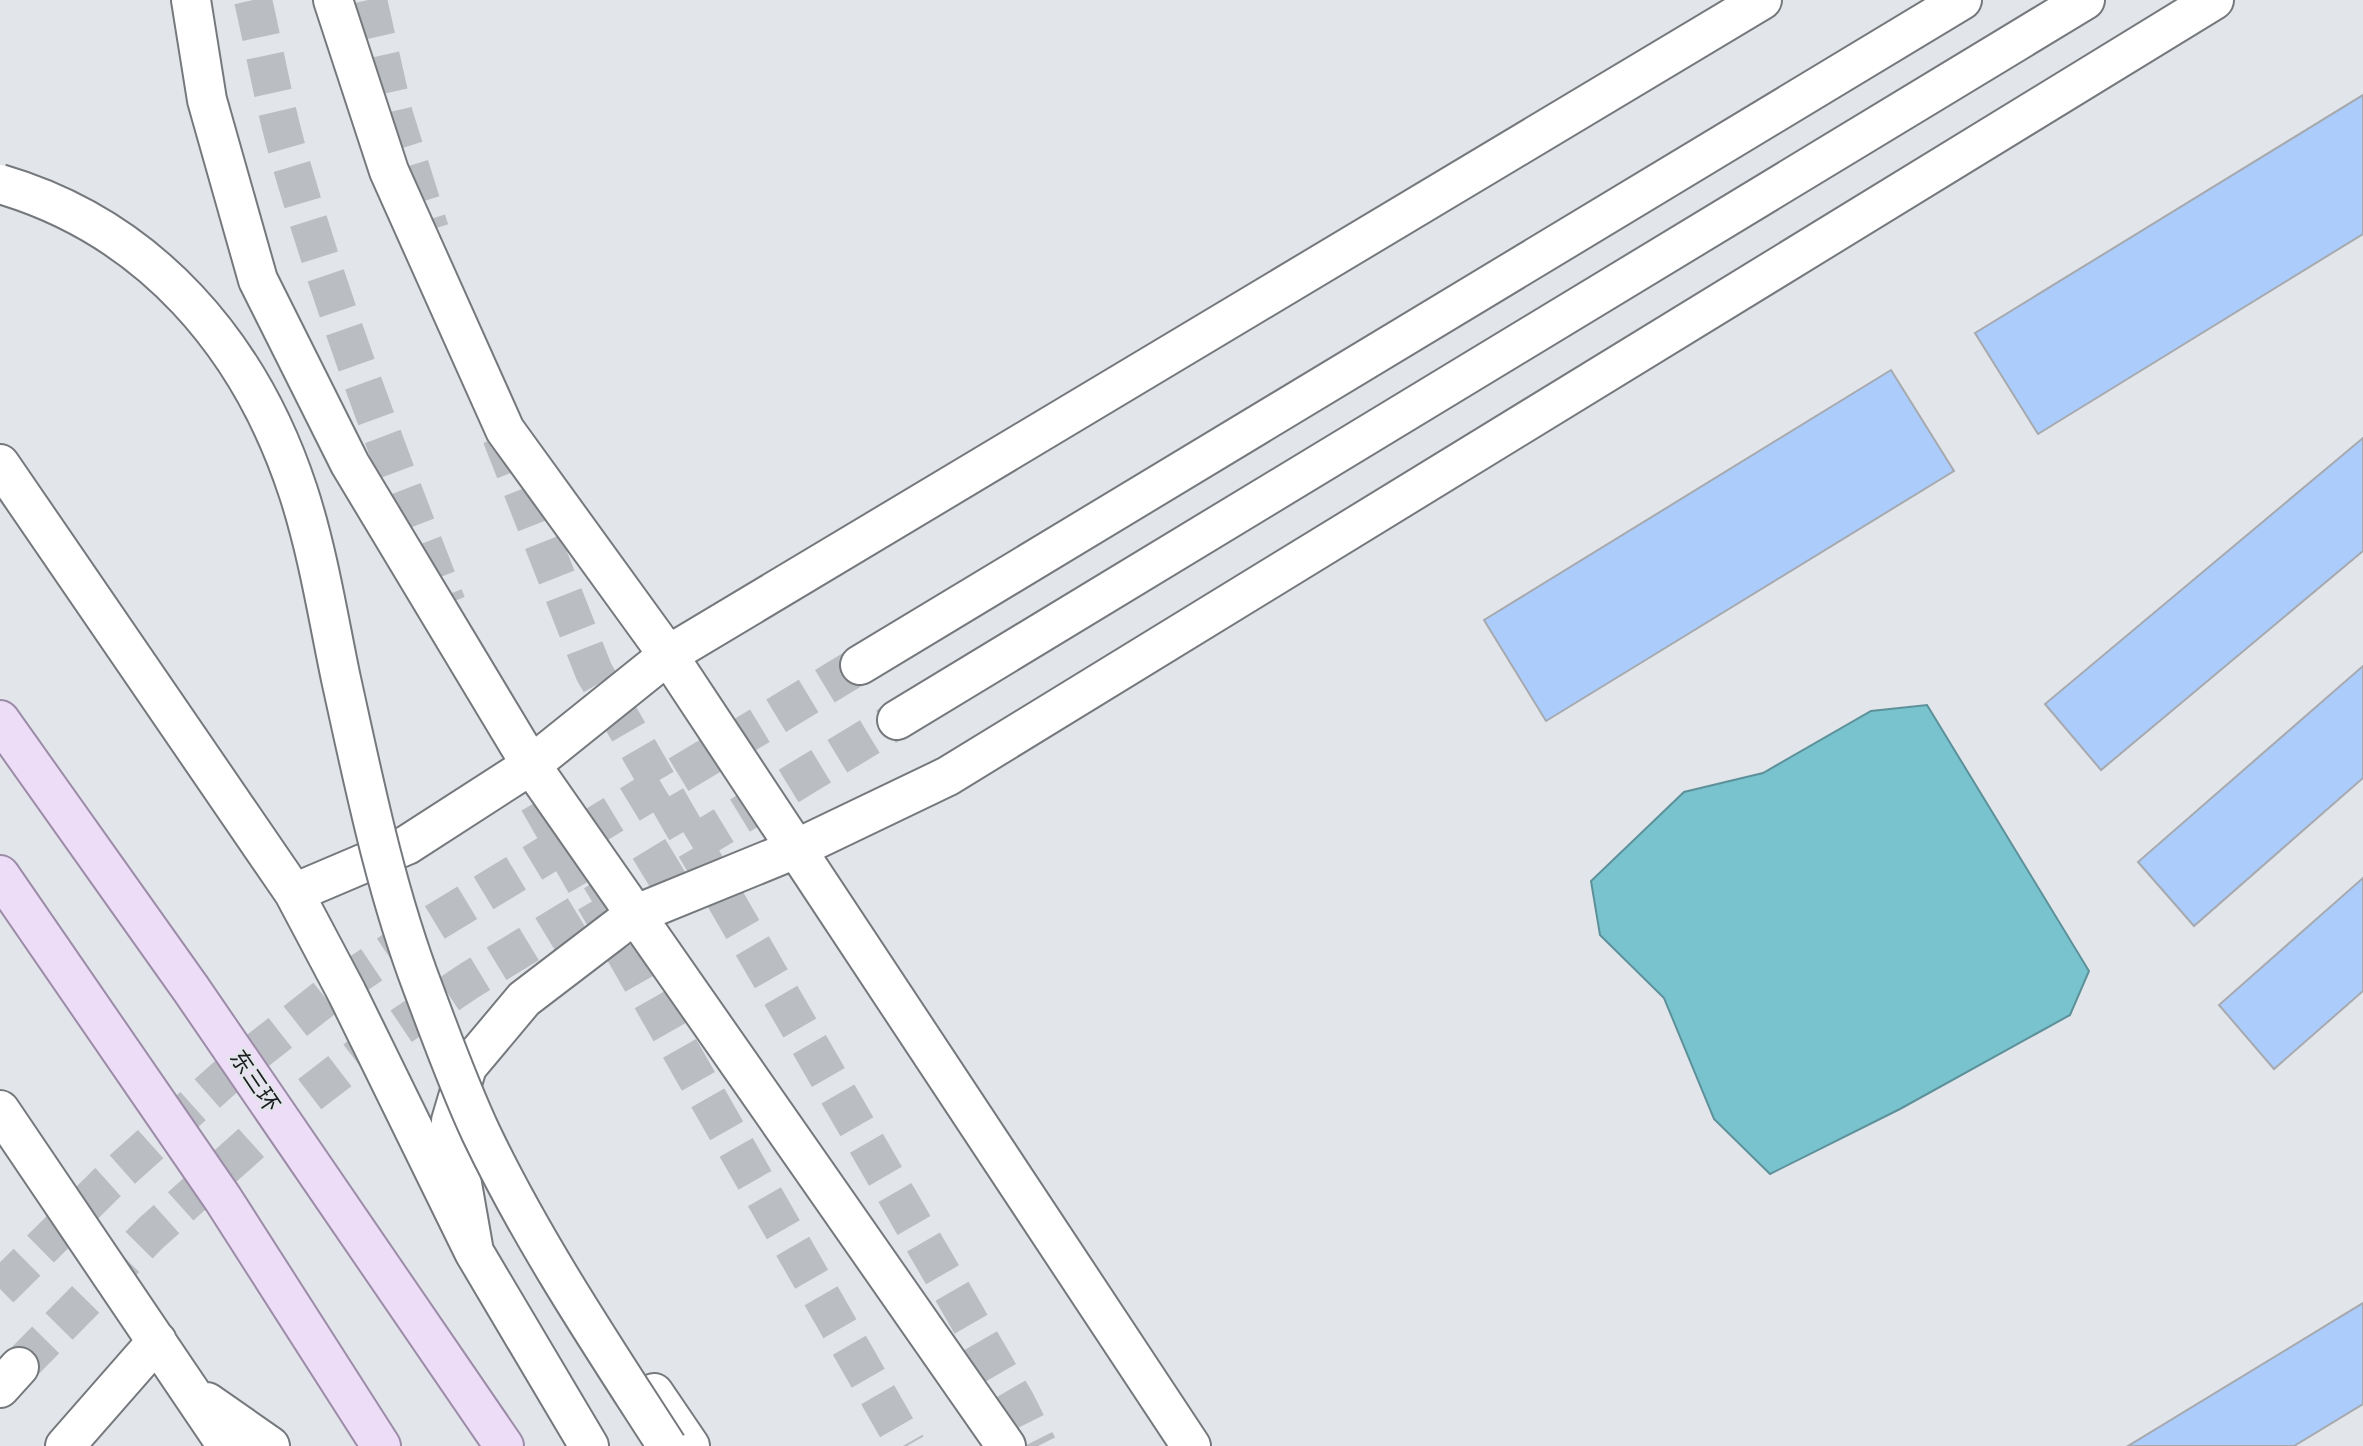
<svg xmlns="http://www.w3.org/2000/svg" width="2363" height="1446" font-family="Cabin,'Noto Sans SC',sans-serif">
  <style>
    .water { fill: #79c3ce; stroke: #5d919a; stroke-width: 2 }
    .building { fill: #accdfc; stroke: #a6a9ae; stroke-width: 2 }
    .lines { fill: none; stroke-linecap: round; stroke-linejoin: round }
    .minor-tunnel { stroke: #babdc1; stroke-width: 38; stroke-dasharray: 38 19; stroke-linecap: butt }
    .highway-tunnel { stroke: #babdc1; stroke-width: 38; stroke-dasharray: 38 19; stroke-linecap: butt }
    .minor-casing { stroke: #75787c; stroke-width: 42 }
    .major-casing { stroke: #9c8ca8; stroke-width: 42 }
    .minor { stroke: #fff; stroke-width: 38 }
    .major { stroke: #edddf7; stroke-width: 38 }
    .minor-bridge-casing { stroke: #75787c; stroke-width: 42; stroke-linecap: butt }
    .minor-bridge { stroke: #fff; stroke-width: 38 }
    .labels { text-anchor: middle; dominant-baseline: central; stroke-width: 5; stroke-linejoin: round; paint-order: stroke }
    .street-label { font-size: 23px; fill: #1c1d1f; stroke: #e2e5ea }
  </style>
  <rect width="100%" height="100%" fill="#e2e5ea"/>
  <!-- water -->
  <path class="water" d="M1927 705 2089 971 2070 1015 1900 1109 1770 1174 1714 1119 1664 998 1600 935 1591 881 1684 792 1763 773 1871 711Z"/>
  <!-- building -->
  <path class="building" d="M2363 95V234L2038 434 1975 333Z
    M1891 370 1954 471 1546 721 1484 620Z
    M2363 438V551L2101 770 2045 704Z
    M2363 666V778L2194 926 2138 862Z
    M2363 878V991L2274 1069 2219 1005Z
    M2363 1303V1404L2294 1446H2128Z"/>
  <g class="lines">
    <!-- minor-tunnel -->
    <path class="minor-tunnel" d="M0 1289 105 1185 238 1066 340 986 434 923 860 665
      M19 1367 151 1233 280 1117 379 1041 470 980 897 720"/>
    <!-- highway-tunnel -->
    <path class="highway-tunnel" d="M253 0C264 48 273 98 286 146 330 302 388 453 447 604
      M368 0 394 115 430 230
      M501 436 594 672 1016 1402 1038 1446
      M538 801 907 1446"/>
    <defs>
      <path id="minor" d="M191 0 207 100 258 280 350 464 531 765 1006 1446
        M333 0 389 171 505 430 668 655 1191 1446
        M0 464 294 893 347 993 474 1252 589 1446
        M860 665 1962 0
        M897 720 2085 0
        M294 893 407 845 531 765 668 655 1762 0
        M0 1110 227 1446
        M474 1252 451 1121 467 1067 524 999 634 915 798 848 948 776 2214 0
        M0 1388 19 1367
        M654 1393 690 1446
        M207 1402 270 1446
        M65 1446 157 1341"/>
      <path id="major" d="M0 720 191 989 504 1446
        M0 875 223 1199 381 1446"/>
    </defs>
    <!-- minor casing -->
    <use href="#minor" class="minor-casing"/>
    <!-- major casing -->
    <use href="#major" class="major-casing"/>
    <!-- minor -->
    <use href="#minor" class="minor"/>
    <!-- major -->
    <use href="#major" class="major"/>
    <defs>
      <path id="minor-bridge" d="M0 184C150 228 250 345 298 491 318 552 328 617 341 679 364 783 385 888 423 988 441 1036 459 1086 481 1133 533 1242 602 1345 667 1446"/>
    </defs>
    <!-- minor-bridge casing -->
    <use href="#minor-bridge" class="minor-bridge-casing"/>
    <!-- minor-bridge -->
    <use href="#minor-bridge" class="minor-bridge"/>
  </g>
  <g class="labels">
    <!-- street labels -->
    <g class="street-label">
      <text transform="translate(255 1081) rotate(56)">东三环</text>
    </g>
  </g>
</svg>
